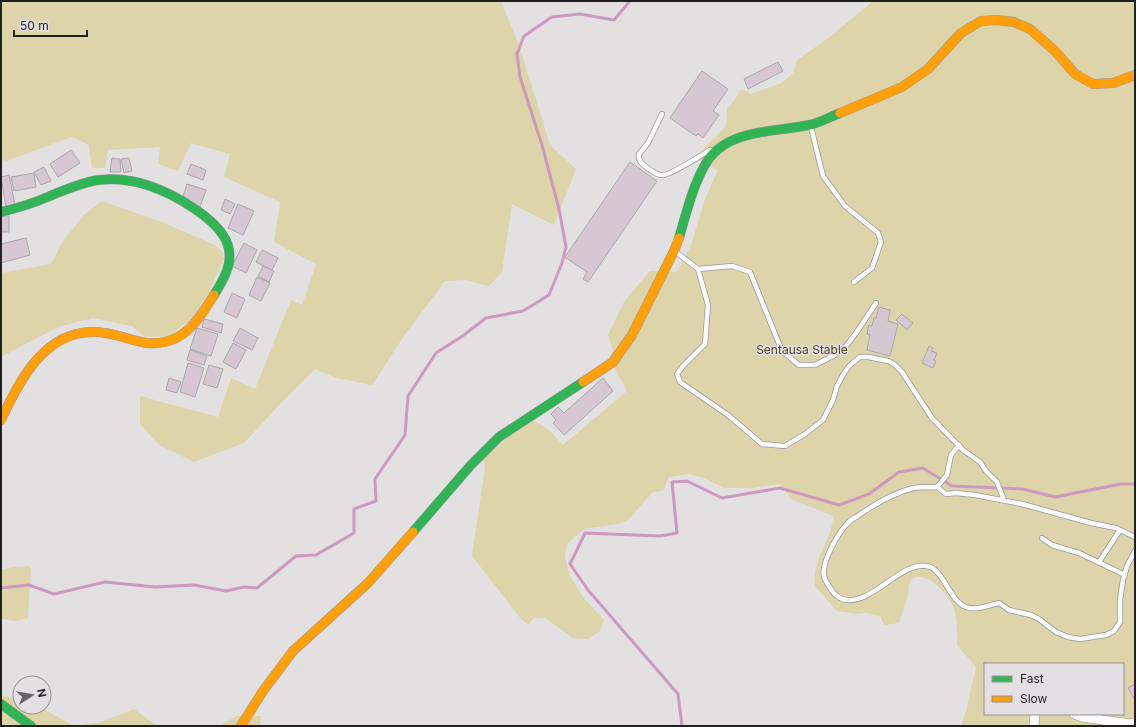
<svg xmlns="http://www.w3.org/2000/svg" width="1136" height="727" font-family="Inter,sans-serif">
  <style>
    .green { fill: #ddd4a9; fill-rule: evenodd }
    .lines { fill: none; stroke-linecap: round; stroke-linejoin: round }
    .stream { stroke: #ce99c0; stroke-width: 3 }
    .building { fill: #d7c7d2; stroke: #aaa8a9 }
    .lane-casing { stroke: #9b989a; stroke-width: 6 }
    .street-casing { stroke: #9b989a; stroke-width: 10 }
    .fast-casing { stroke: #9b989a; stroke-width: 10 }
    .slow-casing { stroke: #9b989a; stroke-width: 10 }
    .lane { stroke: #fbfafb; stroke-width: 4.5 }
    .street { stroke: #fbfafb; stroke-width: 9 }
    .fast { stroke: #30b455; stroke-width: 9 }
    .slow { stroke: #ff9f0a; stroke-width: 9 }
    .labels { text-anchor: middle; dominant-baseline: central; stroke-width: 3; stroke-linejoin: round; paint-order: stroke }
    .park-label { font-size: 12px; fill: #4d461e; stroke: #e4dfe2 }
  </style>
  <rect width="100%" height="100%" fill="#e3e0e2"/>
  <!-- green -->
  <path class="green" d="M1 1H501L519 45 550 145 576 169 554 225 512 204 502 272 489 286 465 280 445 281 404 336 372 385 337 378 315 369 280 404 244 443 194 462 159 445 140 424V396L218 417 231 378 255 389 291 300 302 305 316 264 274 242 280 202 224 177 230 154 191 143 178 171 158 164 160 147 108 150 105 168H92L89 145 72 137 6 161 1 159Z
    M873 1H1135V726H961L966 711 976 667 957 645C958 632 957 620 954 608 949 596 927 569 912 579 909 582 909 586 909 590 907 601 902 612 899 623L884 625 880 616 866 613 856 614 837 611 815 586C811 561 832 541 833 516L791 499 780 484 752 488H724L704 478 689 474 669 477 663 491 653 492 628 520 618 524 584 529 567 544 565 557 570 576 583 597 604 620 600 631 588 639 573 638 545 618H534L528 625 521 619 472 556 485 467 484 459 511 434 534 421 548 429 563 445 627 391 609 358 613 350 608 335 624 302 650 271 677 272 691 245 705 199 718 170 700 161V153L726 126 727 108 731 105 741 89 750 94 782 83 793 73 797 60 827 39ZM985 664H1123V714H985Z
    M102 201 164 223 215 245 222 252 224 259 210 290 193 319 168 336 145 337 132 326 93 318 58 327 1 357V273L51 264 63 241 85 214Z
    M31 566 28 618 17 621 1 619V570L13 567Z
    M1 695 20 700V707H40L74 726H1Z
    M134 709 157 726H75L98 723Z
    M237 716H261L260 726H219Z"/>
  <g class="lines">
    <!-- stream -->
    <path class="stream" d="M1 588 29 585 54 594 105 582 155 587 194 585 226 591 244 587 257 588 296 556 316 555 354 533V509L376 501 375 479 405 435 408 396 436 353 464 335 486 318 523 311 549 295 562 263 566 247 559 209 542 145 520 77 517 54 524 36 552 17 580 14 614 20 630 1
      M682 726 678 694 588 590 570 564 585 533 660 536 677 533 672 482 687 481 722 498 780 488 839 505 869 494 899 472 923 468 952 486 1023 489 1055 497 1121 484H1135"/>
  </g>
  <!-- building -->
  <path class="building" d="M778 62 783 71 748 89 744 79Z
    M702 71 728 89 713 111 719 115 703 138 698 134 696 136 670 118Z
    M71 150 80 163 58 177 50 164Z
    M112 158 120 159 121 172H110Z
    M129 158 132 171 124 173 121 159Z
    M630 162 657 181 588 282 583 279 587 272 565 257Z
    M191 164 206 170 203 180 187 174Z
    M44 167 51 181 41 185 34 172Z
    M34 173 36 187 14 191 11 177Z
    M9 175 15 205 6 207 1 177Z
    M187 184 206 190 200 207 182 200Z
    M225 199 235 204 230 214 221 210Z
    M238 204 254 211 243 235 228 228Z
    M1 216H9V232H1Z
    M26 238 30 255 1 263V244Z
    M244 243 257 250 246 273 232 266Z
    M262 250 278 258 272 270 256 262Z
    M263 266 274 271 269 282 258 276Z
    M257 277 270 283 261 301 249 295Z
    M232 293 245 299 237 318 224 312Z
    M879 307 890 310 888 321 898 324 890 356 867 350 870 335 867 334 869 325 872 326 874 318H876Z
    M902 314 913 323 907 330 896 320Z
    M204 319 223 324 221 333 202 327Z
    M197 328 218 334 211 356 190 349Z
    M240 328 258 338 252 350 233 341Z
    M233 343 246 350 236 369 223 362Z
    M929 346 933 348 931 351 937 353 934 360 936 361 933 368 922 363Z
    M190 350 207 356 204 365 187 360Z
    M188 363 204 368 195 397 180 392Z
    M209 365 223 369 217 388 203 384Z
    M169 378 181 382 177 393 166 390Z
    M603 378 613 391 564 435 553 423 556 420 551 414 558 407 564 413Z
    M1135 684V700L1128 688Z"/>
  <g class="lines">
    <defs>
      <path id="lane" d="M662 114 648 143 639 154C638 160 641 163 646 167 651 170 657 176 663 175 673 174 700 156 710 150
        M811 127 823 176 845 206 878 233 881 242 872 268 854 282
        M676 252 698 269 732 266 750 272 782 351 799 365H815L833 356 846 346 856 333 876 303
        M698 269 708 305 705 344 683 366 677 374 680 382 728 415 762 444 785 446 805 434 823 420 833 400 837 386 844 373 850 365 860 357H868L888 361 894 364 902 372 932 418 963 450 980 462 986 471 997 482 1004 500
        M937 487 947 475 951 455 959 445
        M1135 537 1116 528 1091 523 1022 504 975 495 956 493 946 494 937 487C930 487 921 487 913 488 894 493 875 504 859 515 855 518 850 520 847 524 838 533 821 563 824 576 825 580 828 585 831 589 833 593 838 597 842 599 870 608 900 561 927 566 944 569 949 601 966 607 976 611 989 605 999 603L1009 610 1031 615 1039 619 1056 632 1068 637 1080 639 1106 635 1114 631 1120 622V600L1123 580 1127 566 1135 551
        M1042 538 1052 545 1079 553 1125 575
        M1099 562 1120 530"/>
      <path id="street" d="M1074 714 1082 717 1130 724 1135 723
        M1034 726 1035 714"/>
      <path id="fast" d="M1 212C18 208 34 203 50 196 65 190 82 182 99 180 115 178 131 180 147 185 172 193 225 221 229 250 232 266 222 282 214 295
        M679 238C686 214 694 181 708 160 729 129 776 132 809 125 819 123 830 117 840 113
        M413 532 470 466 499 437 583 382
        M1 704 31 726"/>
      <path id="slow" d="M840 113 902 87 928 69 961 33 981 21 996 20 1014 22 1030 29 1055 51 1075 74 1093 84 1113 83 1135 75
        M583 382 613 362 632 335 674 251 679 238
        M1 420C19 381 45 330 95 332 112 332 129 340 146 343 183 346 197 322 214 295
        M241 726 263 691 293 651 368 583 413 532"/>
    </defs>
    <!-- lane casing -->
    <use href="#lane" class="lane-casing"/>
    <!-- street casing -->
    <use href="#street" class="street-casing"/>
    <!-- fast casing -->
    <use href="#fast" class="fast-casing"/>
    <!-- slow casing -->
    <use href="#slow" class="slow-casing"/>
    <!-- lane -->
    <use href="#lane" class="lane"/>
    <!-- street -->
    <use href="#street" class="street"/>
    <!-- fast -->
    <use href="#fast" class="fast"/>
    <!-- slow -->
    <use href="#slow" class="slow"/>
  </g>
  <g class="labels">
    <!-- park labels -->
    <g class="park-label">
      <text x="802" y="349">Sentausa Stable</text>
    </g>
  </g>
  <!-- border -->
  <rect width="1136" height="727" fill="none" stroke="#211f20" stroke-width="4"/>
  <!-- legend -->
  <rect x="984" y="663" width="140" height="52" fill="#e4dfe2" stroke="#969294"/>
  <rect x="992" y="676" width="20" height="6" fill="#30b455" stroke="#969294"/>
  <text x="1020" y="683" font-size="12" fill="#211f20">Fast</text>
  <rect x="992" y="696" width="20" height="6" fill="#ff9f0a" stroke="#969294"/>
  <text x="1020" y="703" font-size="12" fill="#211f20">Slow</text>
  <!-- north arrow -->
  <g transform="translate(32 695) rotate(78)"><circle r="19" fill="#e4dfe2" stroke="#969294"/>
  <path d="M0-3L7 15L0 10L-7 15Z" fill="#656364"/>
  <text y="-6" font-size="11" font-weight="bold" text-anchor="middle" fill="#211f20">N</text>
  </g>
  <!-- scale -->
  <path d="M14 30v6h73v-6" fill="none" stroke="#211f20" stroke-width="2"/>
  <text x="20" y="30" font-size="12" fill="#211f20" stroke="#e4dfe2" stroke-width="3" paint-order="stroke">50 m</text>
</svg>
